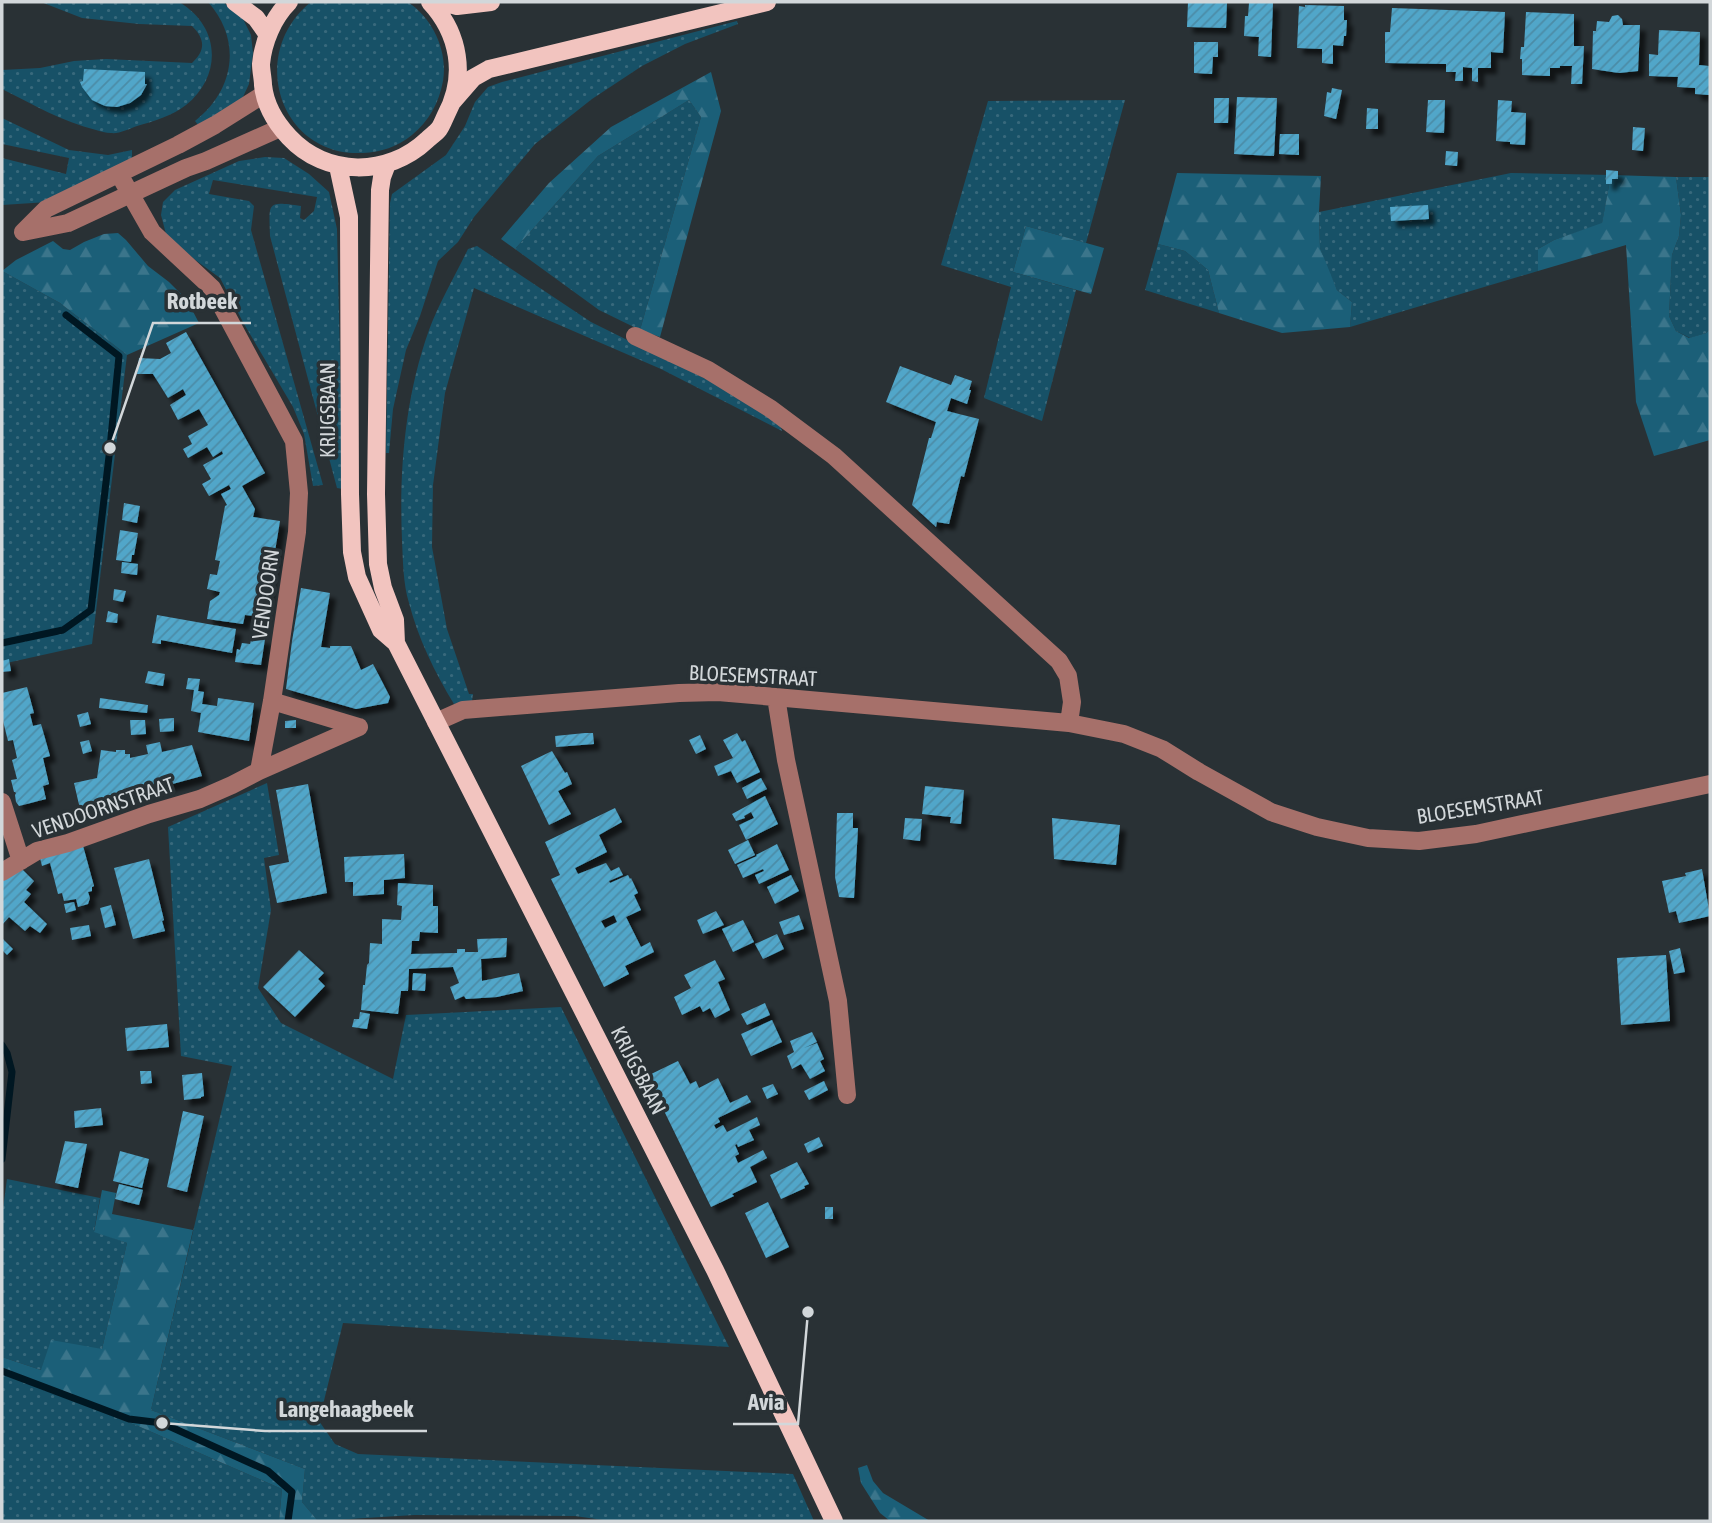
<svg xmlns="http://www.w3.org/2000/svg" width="1712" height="1523" font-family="'Asap Condensed',sans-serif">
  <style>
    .grass { fill: url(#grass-dots) }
    .forest { fill: url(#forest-firs) }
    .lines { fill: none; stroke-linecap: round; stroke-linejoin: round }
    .stream { stroke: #001722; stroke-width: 7 }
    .building { fill: url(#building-hatch); fill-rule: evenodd; filter: url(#shadow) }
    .minor { stroke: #a6706a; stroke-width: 18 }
    .major { stroke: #f2c4bf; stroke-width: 18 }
    .labels { text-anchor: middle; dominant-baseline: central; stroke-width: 7; stroke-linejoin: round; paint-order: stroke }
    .street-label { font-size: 21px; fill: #d2d7da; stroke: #293135 }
    .leader { fill: none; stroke: #d2d7da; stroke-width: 2.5 }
    .callout-dot { fill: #d2d7da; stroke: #293135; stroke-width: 2.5 }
    .callout-label { font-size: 23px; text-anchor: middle; font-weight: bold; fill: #d2d7da; stroke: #293135; stroke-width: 7; stroke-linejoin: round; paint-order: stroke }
  </style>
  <defs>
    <pattern id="grass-dots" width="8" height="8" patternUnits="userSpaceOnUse" patternTransform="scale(1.75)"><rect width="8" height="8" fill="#175167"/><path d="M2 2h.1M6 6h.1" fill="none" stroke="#38697c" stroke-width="1.8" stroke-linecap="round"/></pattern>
    <pattern id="forest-firs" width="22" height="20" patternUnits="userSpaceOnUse" patternTransform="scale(1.75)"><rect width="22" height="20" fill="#1b5f78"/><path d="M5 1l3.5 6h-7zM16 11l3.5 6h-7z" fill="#3b758b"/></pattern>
    <pattern id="building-hatch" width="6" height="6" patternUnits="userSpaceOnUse" patternTransform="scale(1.75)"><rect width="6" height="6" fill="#51a6c9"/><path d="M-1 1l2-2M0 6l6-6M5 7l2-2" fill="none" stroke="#4c8ca7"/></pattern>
    <filter id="shadow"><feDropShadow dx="6" dy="6" stdDeviation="2" flood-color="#0009"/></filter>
  </defs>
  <rect width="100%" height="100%" fill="#293135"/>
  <!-- grass -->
  <path class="grass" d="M41 2H179C220 26 223 75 186 105 174 115 152 122 137 126 129 129 119 134 111 133 106 133 100 131 96 130 63 122 32 104 2 89V70L40 68 74 61 106 59 192 63C206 50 205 39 192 26L139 24 82 18Z
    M208 2H223L243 19 251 35 253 53 249 84 242 99 199 126 195 121C235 90 242 40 208 2Z
    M311 2H408C433 19 448 51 443 81 439 103 429 121 412 135 397 147 381 152 363 153 279 157 247 53 311 2Z
    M737 21 738 24 685 44 642 66 592 99 535 144 474 217 458 242 438 261 420 316 406 350 393 409 389 453H386L390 203 392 194 446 155 465 126 475 102 488 87 502 82Z
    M689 100 701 117 640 330 599 310 515 249 598 156Z
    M1125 100 1086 243 1026 226 1013 272 1076 290 1042 421 984 398 1011 287 941 265 988 101Z
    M2 118 69 150 108 155 132 150V158L48 202 2 205V158L66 174 69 158 2 144Z
    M265 157 284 158 309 174 329 192 337 229 343 489 337 488 270 236C269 202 266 201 301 206L300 218 304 220 314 211 317 197 213 180 209 194 249 201 254 206 251 230 323 485 313 486 304 434 293 407 244 324 220 278 194 259 166 234 161 215 163 202 175 190 239 161Z
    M1511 173 1611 175 1602 224 1554 240 1538 249V271L1350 327 1352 302 1337 290 1328 270 1320 248 1319 212Z
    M1676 177H1710V329L1706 333 1690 338 1676 331 1669 316 1672 255 1679 236 1681 215Z
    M1158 244 1185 251 1208 270 1219 313 1145 290Z
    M477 246 591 322 722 387 780 424 782 431 661 369 474 288 445 393 433 485 432 547 447 629 469 694H473L472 701 454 704C435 673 418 638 409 603 403 583 403 561 402 540 399 470 405 397 429 330 439 303 455 276 468 249Z
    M2 271 60 303 127 355 92 644 2 664Z
    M267 783 279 855 264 858 271 910 258 988 281 1023 393 1079 406 1015 561 1007 729 1347 343 1323 319 1421 335 1444 358 1454 793 1474 814 1521H610L575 1516 414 1515 318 1521 302 1502 305 1469 151 1410 232 1066 181 1056 168 827Z
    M7 1179 100 1198 94 1231 127 1243 102 1349 41 1370 2 1357V1216Z
    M2 1373 138 1426 282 1489 279 1521H2Z"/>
  <!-- forest -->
  <path class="forest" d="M711 72 721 111 660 337 640 330 701 117 689 100 598 156 515 249 501 239 549 183 611 127Z
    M1177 173 1321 176 1319 212 1320 248 1337 290 1352 302 1350 327 1282 333 1219 313 1208 270 1185 251 1158 244Z
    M1611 175 1676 177 1681 215 1679 236 1672 255 1669 316 1676 331 1689 338 1706 333 1710 329V440L1654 456 1636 402 1626 245 1538 271V249L1554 240 1602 223Z
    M1026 226 1104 248 1091 294 1013 272Z
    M118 233 126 240 148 266 169 282 187 300 199 323 127 355 60 303 2 271 16 260 53 241 63 249 70 250 84 242 104 234Z
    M102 1190 116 1193 112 1214 193 1230 151 1410 305 1469 302 1502 318 1521H279L282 1489 138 1426 2 1373V1357L41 1370 51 1340 102 1349 127 1243 94 1232Z
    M867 1465 873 1481 883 1493 930 1521H890L880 1513 861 1483 858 1468Z"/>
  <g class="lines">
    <!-- stream -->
    <path class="stream" d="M2 643 63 630 91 610 110 448 119 356 66 315
      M2 1045 7 1053 12 1072 2 1159
      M2 1371 129 1419 162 1423 268 1471 292 1492 288 1521"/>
  </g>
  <!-- building -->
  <path class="building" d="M1188 2H1227L1226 28 1187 27Z
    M1249 3H1273L1271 57 1258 56 1259 37 1244 36 1245 16H1248Z
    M1305 5 1344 6V20H1347L1346 36H1344L1343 46 1333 45V64L1322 63V49L1297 48 1299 6 1305 7Z
    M1392 8 1505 12 1503 53 1491 52V68H1478V82L1472 81V68L1463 67V81H1455L1456 72H1446V64L1385 63V32H1390Z
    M1526 12 1574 14V46H1584L1582 84H1571L1572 66H1560V68H1550V76L1522 75V59H1520L1521 47H1524Z
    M1618 15 1622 19 1623 25H1640L1638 71 1619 73 1592 69 1593 31H1596L1597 21 1609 22 1612 16Z
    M1659 30 1700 32 1699 65 1709 66V95L1695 94V88L1677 87 1678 77 1649 76V54L1658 55Z
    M1194 42H1218V57H1213L1212 74 1194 73Z
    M84 69 145 72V84H147L141 95 130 103 117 107 105 106 92 100 82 87 80 82 83 81Z
    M1332 88 1342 90 1336 119 1324 116 1327 92 1331 93Z
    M1237 97 1277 98 1274 156 1234 154Z
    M1214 98H1229L1228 123H1214Z
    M1428 100H1445L1444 133 1426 132Z
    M1498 100 1512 101 1511 112 1526 113 1525 145 1510 144V142L1496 141Z
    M1367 108 1378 109V129H1366Z
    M1633 127 1645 128 1643 151 1632 150Z
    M1280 134H1299V155L1279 154Z
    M1446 151 1458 152 1457 166 1445 165Z
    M1606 170 1618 171V179H1612V184H1606Z
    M1428 205 1429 219 1391 221 1390 207Z
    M186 332 265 473 242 486 255 509 253 517 280 521 264 617 245 615 243 624 207 619 210 601 219 595 220 592 207 589 210 574 217 575 220 561 215 560 225 506 227 505 221 494 231 489 229 485 209 496 202 484 211 479 203 465 223 454 222 451 213 457 207 447 188 458 183 449 192 444 188 436 208 425 199 409 178 420 170 405 186 395 183 389 168 398 153 374H137L139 358 160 359 171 353 166 343Z
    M900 366 951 385 955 375 972 381 969 390H971L967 404 951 398 947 411 979 419 964 477 961 476 949 524 937 522 936 527 912 505 929 438H931L936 422 886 402Z
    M124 503 140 506 137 523 122 520Z
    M120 530 138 533 134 555H132L131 562 116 560Z
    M122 562 138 564 137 575 121 573Z
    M301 588 330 593 321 647 330 648V646H351L361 670 373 664 390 697 388 703 356 709 286 689 292 641Z
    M114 589 126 591 123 602 113 600Z
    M108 611 118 614 117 623 106 622Z
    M157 615 236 629 232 653 161 640V644L152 643Z
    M252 636 265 639 261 665 235 662 237 649 240 650 242 643 250 644Z
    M9 659 11 671 2 672V661Z
    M148 671 165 674 163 686 145 683Z
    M188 678 200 679 198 691 204 692 202 704 217 706 218 698 254 703 249 741 198 732 201 713 191 711 194 690 186 689Z
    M27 687 34 713 30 714 33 726 41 724 50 756 43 758 49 784 43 786 46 799 19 806 16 802 15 795 16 793 15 792H14L11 780 17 779 12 760 17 758 13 740 8 741 2 717V693Z
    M100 698 148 705 147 713 99 708Z
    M88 712 91 724 80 727 77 715Z
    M174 718V731L160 732 159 719Z
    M130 720H145L146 734 131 735Z
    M296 720V728H285V721Z
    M585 733H593L594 744 556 747 555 736Z
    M737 733 742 742 745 740 760 772 737 783 731 771 718 776 714 766 733 758 723 740Z
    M700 735 706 749 696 754 689 740Z
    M89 740 92 751 83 754 80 742Z
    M160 742 162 752 192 745 202 776 80 809 74 783 97 778 101 750 116 752V750H125V754H130V758L148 754 146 745Z
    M552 751 565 773 567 772 572 784 558 791 571 814 549 825 521 766Z
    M761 778 767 789 747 799 742 788Z
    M308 784 327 893 277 903 269 866 289 862 276 790Z
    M925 786 964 790 961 824 950 823 951 817 922 814Z
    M765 796 778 824 746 840 739 825 754 818 751 812 744 816 745 818 736 821 732 814Z
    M615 808 622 822 599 835 607 852 575 868 578 874 606 863 611 871 619 867 623 875 609 881 610 883 628 875 630 879 631 878 638 893 634 895 641 910 626 917 641 947 650 942 654 952 625 966 629 974 604 987 551 879 560 875 545 842ZM614 915 617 922 605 928 601 921Z
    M837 813H853V828H858L854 898 839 897 835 877Z
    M905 818 922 819 920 841 903 839Z
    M1052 818 1120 825 1116 865 1054 859Z
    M748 840 755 855 735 864 728 850Z
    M82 842 94 886 92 887V891L88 892 90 898 88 904 78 907 76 899 64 901 62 893 58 894 50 863 42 866 40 858Z
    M777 844 789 870 759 884 755 875 764 871 763 869 743 878 737 865 757 856 756 855Z
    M404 854 405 878 384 880V894L353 896V882H345L344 857Z
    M149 859 164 920 162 921 165 931 133 939 114 868Z
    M19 866 34 881 26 890 31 894 24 902 47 924 40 933 30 926 25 931 9 917 2 925V879Z
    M1702 869 1710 916 1679 923 1676 911 1669 913 1662 881 1686 876 1685 873Z
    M791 875 799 891 775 904 767 887Z
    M398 883 433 885V906H438V933L420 932 419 941H412L411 954 457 953V949H465V952H478L477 939 507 938 506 957 481 959 482 981 519 973 523 991 497 997 466 999 464 996 455 1000 450 987 459 983 453 967 409 969 408 991H401L398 1014 361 1010 363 985H365L367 965 369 963 370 943 382 944V919L401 920 402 906 397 905Z
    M74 902 76 910 66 913 64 904Z
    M111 905 116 925 105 928 100 908Z
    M716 911 724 925 703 934 697 920Z
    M799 915 804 929 784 935 779 922Z
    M743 920 754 942 733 952 722 929Z
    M89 925 91 936 72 940 70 928Z
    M777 934 784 949 763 959 755 944Z
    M2 938 13 949 7 955 2 950Z
    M1680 948 1685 972 1674 974 1669 951Z
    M299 950 324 973 318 979 325 986 295 1017 263 987Z
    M1666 955 1670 1021 1621 1025 1617 958Z
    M715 960 725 979 718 982 730 1010 715 1018 710 1008 703 1012 700 1006 682 1015 674 997 691 988 684 975Z
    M413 973 426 974 425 991 412 990Z
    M765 1003 770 1015 747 1025 741 1014Z
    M360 1012 370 1014 367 1029 352 1027 354 1019H359Z
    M772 1020 782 1042 751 1056 741 1034Z
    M167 1024 169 1047 127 1051 125 1028Z
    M812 1032 817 1042 804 1048 817 1043 824 1059 820 1061 825 1071 810 1079 801 1064 792 1069 787 1056 794 1052 790 1041Z
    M678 1061 690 1084 696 1081 699 1088 718 1078 730 1103 747 1095 751 1102 718 1118 720 1122 714 1125 716 1129 723 1125 727 1132 757 1117 760 1125 749 1130 754 1140 738 1147 737 1144 735 1145 739 1154 735 1156 738 1163 763 1150 767 1158 750 1167 757 1182 732 1194 734 1196 711 1207 647 1076Z
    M140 1071H151L152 1083 141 1084Z
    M202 1073 204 1096 201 1097V1098L184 1100 182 1075Z
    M824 1081 828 1090 809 1100 804 1091Z
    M773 1084 778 1094 767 1099 762 1088Z
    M101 1108 103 1125 75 1128 74 1111Z
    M183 1111 204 1116 187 1192 167 1187Z
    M819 1137 823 1146 808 1153 804 1144Z
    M65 1141 87 1144 78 1188 55 1183Z
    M120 1151 149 1159 142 1188 113 1181Z
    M797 1162 809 1184 804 1186 805 1188 781 1199 770 1175Z
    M119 1184 143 1190 139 1205 115 1199Z
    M768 1202 789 1247 766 1258 745 1213Z
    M825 1207H833V1219H825Z"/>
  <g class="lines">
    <!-- minor -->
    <path class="minor" d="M119 174 152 232 212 288 294 441 299 493 297 532 272 701 259 771
      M23 232 46 209 178 145 215 125 264 94
      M23 232 68 223 186 168 206 161 280 128
      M635 336 708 370 771 409 834 456 1059 661 1068 676 1072 702 1069 723
      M776 697 786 760 838 1001 847 1095
      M272 701 359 727
      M436 722 463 710 679 693 718 692 1069 723 1124 734 1162 749 1199 772 1271 812 1317 827 1368 838 1419 841 1476 834 1710 784
      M2 802 21 861
      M2 872 37 851 68 843 149 814 200 799 232 785 259 771 359 727"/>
    <!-- major -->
    <path class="major" d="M235 2 256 18 268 35
      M289 2C273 18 263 42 261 64 261 71 263 79 263 85 265 105 275 122 289 137 326 177 388 177 427 140 431 136 436 133 439 129 442 125 444 119 446 115 467 76 459 33 430 2
      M443 2 457 6 491 2
      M453 101 473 78 489 69 767 2
      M387 164 382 177 380 190 376 494 378 564 383 588 395 620 396 643
      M338 166 349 217 350 494 352 552 357 577 381 630 396 643 715 1270 834 1521"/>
  </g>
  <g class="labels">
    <!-- street labels -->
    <g class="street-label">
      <text transform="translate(327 410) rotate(-90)">KRIJGSBAAN</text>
      <text transform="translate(265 594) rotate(-82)">VENDOORN</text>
      <text transform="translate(753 675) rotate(3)">BLOESEMSTRAAT</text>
      <text transform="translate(1480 806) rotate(-9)">BLOESEMSTRAAT</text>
      <text transform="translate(103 807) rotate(-19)">VENDOORNSTRAAT</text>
      <text transform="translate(639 1070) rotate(63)">KRIJGSBAAN</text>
    </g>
  </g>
  <!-- callouts -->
  <path class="leader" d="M110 448L153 323H251M808 1312L798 1424H733M162 1423L265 1431H427"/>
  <g class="callout-dot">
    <circle cx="110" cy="448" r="7"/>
    <circle cx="808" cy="1312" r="7"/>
    <circle cx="162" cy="1423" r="7"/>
  </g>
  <g class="callout-label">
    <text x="202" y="309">Rotbeek</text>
    <text x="766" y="1410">Avia</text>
    <text x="346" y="1417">Langehaagbeek</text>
  </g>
  <!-- border -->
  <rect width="1712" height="1523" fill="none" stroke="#d2d7da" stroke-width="7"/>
</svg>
